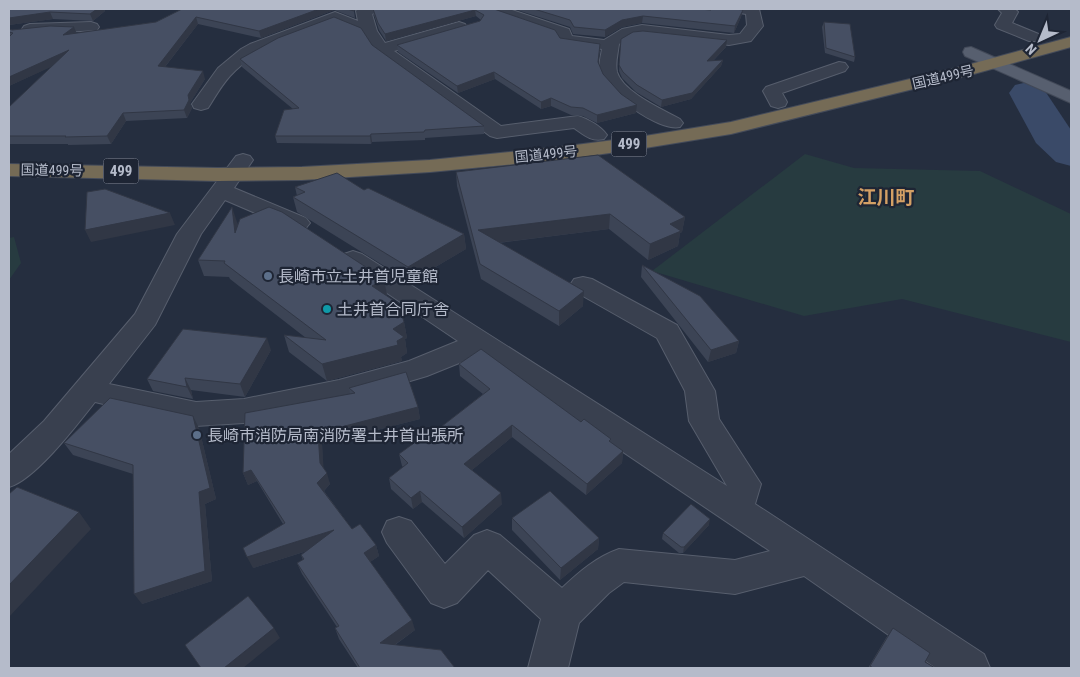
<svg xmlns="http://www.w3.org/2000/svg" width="1080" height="677" font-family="'Roboto Condensed','Noto Sans JP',sans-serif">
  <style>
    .green { fill: #273b40 }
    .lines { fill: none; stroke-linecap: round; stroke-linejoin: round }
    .river { fill: #3a4a68; fill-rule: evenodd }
    .minor-casing { stroke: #575e6d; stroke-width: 2 }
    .major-casing { stroke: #424958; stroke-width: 2 }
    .highway-casing { stroke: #444b5a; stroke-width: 2 }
    .minor { fill: #39404f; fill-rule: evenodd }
    .major { fill: #575f6f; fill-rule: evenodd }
    .highway { fill: #756b56; fill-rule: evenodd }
    .wall { fill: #3c4455 }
    .shaded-wall { fill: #313745 }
    .building { fill: #464f63; stroke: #313745 }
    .service-dot { fill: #5c6f8a; stroke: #1e2534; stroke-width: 2 }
    .culture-dot { fill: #0f9aa8; stroke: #1e2534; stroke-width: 2 }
    .labels { text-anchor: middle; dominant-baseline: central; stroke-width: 4.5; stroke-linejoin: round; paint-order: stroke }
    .far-street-label { font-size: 14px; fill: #b5bbca; stroke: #1e2534 }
    .shield { fill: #1e2534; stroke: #888e9d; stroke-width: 1 }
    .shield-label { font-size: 15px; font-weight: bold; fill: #b5bbca }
    .poi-label { font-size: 16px; fill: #b5bbca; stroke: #1e2534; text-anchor: start }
    .quarter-label { font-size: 19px; font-weight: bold; fill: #d4a065; stroke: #1e2534 }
  </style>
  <rect width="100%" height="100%" fill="#252e3f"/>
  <!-- green -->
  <path class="green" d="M805 154 854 168 980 171 1071 214V342L902 299 804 316 652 271Z
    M14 237 21 263 9 280V238Z"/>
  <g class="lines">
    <!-- river -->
    <path class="river" d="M1028 82 1041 85 1071 130V166L1056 162 1036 143 1009 93 1015 85Z"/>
    <defs>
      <path id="minor" d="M358 9H380L378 12 372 14 377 31 385 43 459 22 465 24 467 27 465 30 394 51 501 126 578 116C588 119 601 126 607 135L604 139C591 142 584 135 574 128L497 138 490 136 374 51 363 34 335 22C298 36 257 46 230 76 221 86 215 97 208 108L201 110 194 108 192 104 218 68 241 49 250 44 335 12 358 21 356 11Z
        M488 9H509L569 29 572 36 604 40 622 29 642 25 729 35 740 34 747 25 746 14 734 12 732 9H759L763 26 751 41 729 45 642 35 632 36 619 44C618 53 615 63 617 72 623 92 662 109 680 119L683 123 680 127C659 132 605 93 600 72 598 65 601 56 602 49L560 43 556 35 490 12Z
        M998 9H1015L1018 12 1012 23 1041 35 1043 38 1041 41H1029L997 28 995 25 1002 13Z
        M91 22 97 24 99 27 97 30 30 34 24 32 22 29 24 26 30 24Z
        M839 62 845 63 848 67 845 71 782 93 787 102 785 106 778 108 771 106 763 91 766 87Z
        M243 154 250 156 253 160 234 188 306 218 310 223 306 228 298 230 290 228 225 200 201 234 155 325 109 384 196 402 244 399 339 380 409 361 458 341 344 264 341 259 344 254 353 251 362 254 727 486 689 421 685 391 657 338 574 291 570 285 574 279 583 277 592 279 677 325 715 391 719 419 761 484 755 504 984 654 990 668H936L804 576 735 594 624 582 609 593 579 623 568 668H528L541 619 488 570 457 603 444 608 431 603 387 543 382 532 387 521 399 517 411 521 445 564 474 535 487 530 500 535 562 588C579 572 596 557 619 549L735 560 770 551 479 355 427 376 339 402 244 423 196 426 95 402C77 425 35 480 9 487V454L44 421 135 314 177 234 236 156Z"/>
      <path id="major" d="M971 47 1071 91V103L965 56 963 52 965 48Z"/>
      <path id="highway" d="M1071 37V47L970 75 731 134 645 148 560 160 430 172 302 180 218 181 9 176V164L218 168 302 167 430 160 560 147 645 136 731 122 960 67Z"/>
    </defs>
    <!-- minor casing -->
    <use href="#minor" class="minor-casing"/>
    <!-- major casing -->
    <use href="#major" class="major-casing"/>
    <!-- highway casing -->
    <use href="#highway" class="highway-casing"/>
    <!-- minor -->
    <use href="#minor" class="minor"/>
    <!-- major -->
    <use href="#major" class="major"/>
    <!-- highway -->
    <use href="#highway" class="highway"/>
  </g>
  <!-- wall -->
  <path class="wall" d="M9 9H104L105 11 93 21 53 19 9 25Z
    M182 9H356L354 11 355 18 334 10 261 38 198 24 165 67 205 79 190 103 192 108 187 118 126 121 111 144 68 145V144H9V107L52 66 9 86V29L12 30 77 33 156 22Z
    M373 9H494L560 38 600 51 598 63 603 74 621 94 637 105 636 113 597 123 583 116 571 115 551 106 541 109 495 79 458 93 398 52 397 45 480 21 481 20 476 16 386 41 379 30 374 15Z
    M514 9H699L711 10H743L741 17 734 33 642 23 622 27 605 37 573 34 570 27Z
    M824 22 855 57 854 62 825 53 822 27Z
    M621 39 726 47 713 61 723 60 721 66 691 99 661 107 636 92 622 78 619 71Z
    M372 45 484 126V134L425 138V140L372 142 371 144 277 143 275 136 293 109 242 67 240 59Z
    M456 172 685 217 682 232 680 233 678 246 648 260 609 229 499 243 583 306 559 326 481 279 457 186Z
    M295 187 364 190 464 234 466 249 410 282 297 212 293 197 297 196Z
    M237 222 238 226 384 279 387 295 386 296 404 322 407 338 405 339 407 353 401 357 402 361 327 381 289 352 284 335 306 338 230 279 229 277 204 276 198 260Z
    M642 265 739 341 736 353 708 362 641 277Z
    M271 350 245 397 191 390 193 399 153 391 147 379Z
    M459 364 581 422 623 451 622 463 586 495 512 437 472 470 502 504 464 538 422 502 413 509 391 489 389 478 403 467 402 466 399 454 437 430 483 394 460 376Z
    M349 388 418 407 420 419 322 444 323 468 330 484 324 491 352 529 376 545 379 556 370 562 415 630 395 645 455 668H358L339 639 335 628 337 627 302 574 297 563 303 560 301 555 307 551 253 568 283 524 257 481 248 485 243 473 350 394Z
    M199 428 216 499 205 504 212 581 142 604 133 474 73 455 64 443Z
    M512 518 599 538 598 549 560 580 512 530Z
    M709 525 683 553H679L662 539 663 533Z
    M893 628 925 662 935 668H868L886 638Z"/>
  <!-- shaded-wall -->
  <path class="shaded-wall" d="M97 9H104L105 11 93 21 90 14Z
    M319 9H334V10L261 38 259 31Z
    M475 10 476 16 386 41 385 34Z
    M743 10 741 17 734 33 735 26Z
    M50 12 53 19 9 25V18Z
    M643 16 642 23 622 27 605 37V30L622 20Z
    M196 17 198 24 160 73 158 66Z
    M74 27 77 34 63 35Z
    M727 40 726 47 706 68 707 61Z
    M69 50 73 57 9 86V77Z
    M723 60 721 66 691 99 661 107 662 100Z
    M203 71 205 79 190 103 192 108 187 118 184 110 188 95Z
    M494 72 495 79 458 93 457 86Z
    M551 98V106L541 109V102Z
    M637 105 636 113 597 123V115Z
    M123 113 126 121 111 144 107 136Z
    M371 134 372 142 371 144 370 136Z
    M232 207 237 222 241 248 235 233Z
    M170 213 175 225 91 242 85 230Z
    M610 214 609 229 479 245 478 230Z
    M685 217 682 232 680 233 678 246 648 260 650 244 670 224Z
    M464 234 466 249 410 282 408 267Z
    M384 279 387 295 375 303 372 286Z
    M584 291 583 306 559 326V311Z
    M404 322 407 338 405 339 407 353 401 357 402 361 327 381 322 364 393 329Z
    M267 338 271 350 245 397 240 384Z
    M739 341 736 353 708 362 711 350Z
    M185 378 191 390 193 399 187 387Z
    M418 407 420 419 322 444 324 474 320 463 318 433Z
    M193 416 199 428 216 499 205 504 212 581 142 604 134 594Z
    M512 425V437L466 475 464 464Z
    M623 451 622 463 586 495 587 484Z
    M251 470 257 481 248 485 243 473Z
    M327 473 330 484 321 494 317 483Z
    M420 491 422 502 413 509 411 498Z
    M501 493 502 504 464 538 462 527Z
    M79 512 91 529 9 617V585Z
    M710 519 709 525 683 553 684 547Z
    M334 530 338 541 253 568 247 557Z
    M599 538 598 549 560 580 561 568Z
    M376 545 379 556 367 564 364 553Z
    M412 620 415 630 383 653 380 643Z
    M274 628 280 638 243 668H224Z"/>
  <!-- building -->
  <path class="building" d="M9 9H97L90 14 50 12 9 18Z
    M182 9H319L259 31 196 17 158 66 203 71 188 95 189 100 184 110 123 113 107 136 65 137 66 136H9V107L69 50 9 77V37L13 33 9 32V29L12 30 50 26 74 27 63 35 156 22Z
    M347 9H354V11Z
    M373 9H494L555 30 560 38 600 44 598 62 603 74 621 94 637 105 597 115 583 108 571 107 551 98 541 102 494 72 457 86 397 45 480 21 484 15 475 10 385 34 378 23Z
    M534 9H699L711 10 712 9H735L743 10 735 26 643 16 622 20 605 30 574 27 570 20Z
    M334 17 361 28 372 45 484 126 425 130 424 132 371 134 370 136H275L284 110 299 108 240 59 278 38Z
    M824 22 850 24 855 57 826 48Z
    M643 31 727 40 707 61 723 60 692 93 662 100 637 85 623 72 619 65 621 39 633 32Z
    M598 155 685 217 670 224 681 231 650 244 610 214 478 230 584 291 559 311 480 264 456 172Z
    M337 173 364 190 368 188 464 234 408 267 293 197 305 192 295 187Z
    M105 189 170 213 85 230 87 192Z
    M232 207 235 233 240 219 269 207 282 212 384 279 372 286 399 304 404 322 393 329 404 337 397 341 398 345 322 364 284 335 326 340 224 263 225 261 198 260Z
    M642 265 700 296 739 341 711 350Z
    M183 329 267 338 240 384 185 378 187 387 147 379Z
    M481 349 581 422 584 419 611 439 609 441 623 451 587 484 512 425 464 464 501 493 462 527 420 491 411 498 389 478 408 463 399 454 436 427 437 430 490 389 459 364Z
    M406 372 418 407 318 433 320 463 327 473 317 483 352 529 360 524 376 545 364 553 412 620 380 643 441 650 455 668H360L335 628 339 626 297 563 304 559 301 555 334 530 247 557 243 548 285 523 251 470 243 473 245 413 355 393 349 388Z
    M110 398 193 416 210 488 199 492 205 571 134 594 133 465 64 443Z
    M17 487 79 512 9 585V494Z
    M550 491 599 538 561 568 512 518Z
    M691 504 710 519 684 547H681L663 533Z
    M248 596 274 628 224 668H201L185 645Z
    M893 628 930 653 925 662 935 668H873L870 666Z"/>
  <!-- markers -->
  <g class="service-dot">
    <circle cx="268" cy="276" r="5"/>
    <circle cx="197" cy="435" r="5"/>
  </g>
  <circle class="culture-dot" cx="327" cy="309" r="5"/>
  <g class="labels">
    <!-- far-street labels -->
    <g class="far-street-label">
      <text transform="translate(943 77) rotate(-13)">国道499号</text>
      <text transform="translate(546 154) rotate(-6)">国道499号</text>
      <text transform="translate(52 170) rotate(1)">国道499号</text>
    </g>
    <!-- shield labels -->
    <g class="shield">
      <rect x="611.5" y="131.5" width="35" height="25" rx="4"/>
      <rect x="103.5" y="158.5" width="35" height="25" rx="4"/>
    </g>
    <g class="shield-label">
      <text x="629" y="144">499</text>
      <text x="121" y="171">499</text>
    </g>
    <!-- poi labels -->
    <g class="poi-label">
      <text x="278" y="276">長崎市立土井首児童館</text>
      <text x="337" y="309">土井首合同庁舎</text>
      <text x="207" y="435">長崎市消防局南消防署土井首出張所</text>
    </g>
    <!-- quarter labels -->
    <g class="quarter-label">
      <text x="886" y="197">江川町</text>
    </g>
  </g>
  <!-- border -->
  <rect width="1080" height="677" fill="none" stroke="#b5bbca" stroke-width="20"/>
  <!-- north arrow -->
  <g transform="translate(1040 40) rotate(224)" stroke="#1e2534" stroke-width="4" paint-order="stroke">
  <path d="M0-4L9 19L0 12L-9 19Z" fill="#b5bbca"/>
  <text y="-8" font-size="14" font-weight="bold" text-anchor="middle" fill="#b5bbca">N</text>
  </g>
</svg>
